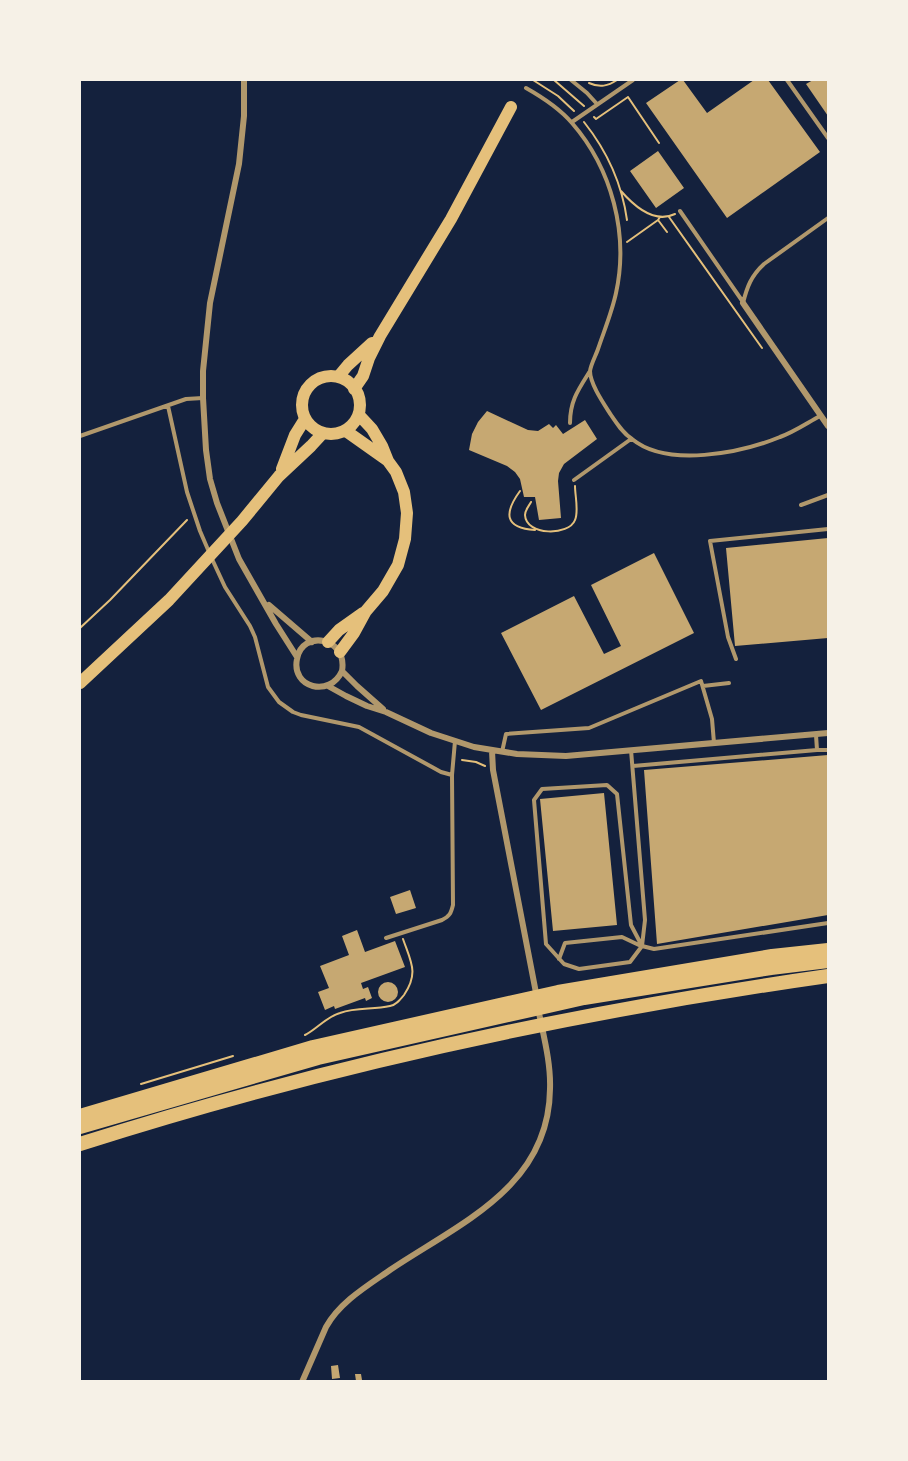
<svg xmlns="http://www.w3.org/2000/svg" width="908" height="1461" font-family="Rubik,sans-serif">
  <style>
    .building { fill: #c6a872 }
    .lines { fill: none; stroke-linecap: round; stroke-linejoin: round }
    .path { stroke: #e5c07b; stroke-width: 2 }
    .service { stroke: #b1986c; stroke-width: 4 }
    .minor { stroke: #b1986c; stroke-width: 6 }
    .trunk { stroke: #e5c07b; stroke-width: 12 }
    .motorway { stroke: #e5c07b; stroke-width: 14 }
  </style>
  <rect width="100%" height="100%" fill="#14213d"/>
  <!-- building -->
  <path class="building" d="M680 80H683L707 113 754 80H768L820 152 727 218 646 103Z
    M813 80H828V116L806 84Z
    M658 151 684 188 656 208 630 171Z
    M487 411 528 430 538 431 549 424 553 428 556 425 563 434 585 420 597 439 564 464 559 473 558 481 561 518 539 520 535 497H524L520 479 515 472 507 466 469 450 472 434 478 422Z
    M828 538V638L735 646 726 548Z
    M654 553 694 633 541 710 501 633 574 596 604 654 621 646 591 585Z
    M828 755V915L657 944 644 770Z
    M604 793 617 925 553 931 540 799Z
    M410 890 416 908 396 914 390 897Z
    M357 930 365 952 395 941 405 967 361 983 363 989 368 987 372 998 366 1001 365 998 335 1009 334 1006 325 1010 318 992 329 988 320 966 349 955 342 936Z
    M378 992a10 10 0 1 1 20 0a10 10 0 1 1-20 0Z
    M338 1365 340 1378 332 1379 331 1366Z
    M355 1374H361L362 1380 356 1381Z"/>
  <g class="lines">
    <!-- path -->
    <path class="path" d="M533 80 558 96 574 111
      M554 80 584 106
      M589 83C600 88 608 86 617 80
      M628 97 659 143
      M594 117 596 119 628 97
      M584 122C607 151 622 184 627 220
      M621 191C634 206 654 224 675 214
      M669 217 762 348
      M658 220 667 232
      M627 242 658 220 660 217
      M520 491C504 513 504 528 535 530
      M531 502C529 506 525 510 525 515 526 536 569 536 575 520 579 511 575 496 575 486
      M80 628 110 600 187 520
      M462 760 476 762 485 766
      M305 1035C317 1029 326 1017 340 1013 357 1007 373 1010 390 1006 396 1005 400 1000 404 995 419 973 411 962 403 939
      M141 1084 233 1056"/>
    <!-- service -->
    <path class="service" d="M571 80 587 93 597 104
      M787 80 828 138
      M526 88C542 97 560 109 572 123 612 169 629 234 616 293 612 312 604 331 598 349 596 355 591 364 590 371 590 384 604 404 611 415 617 424 623 433 632 439 667 468 741 453 780 437 794 432 807 423 820 416
      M572 122 633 80
      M680 211 743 302
      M743 303C747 287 751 276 764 264L828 218
      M168 406 187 492 200 531 209 552
      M570 423C570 401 578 390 590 371
      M80 436 186 399 203 398
      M574 480 631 439
      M801 505 828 495
      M212 559 225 587 250 626 255 637 268 687 279 702 293 712 301 715 359 727 432 767 441 772 452 775
      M736 659 728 637 710 541 828 529
      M703 686 729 683
      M816 735 817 750H828
      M631 750 645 920 642 946 654 949 828 923
      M502 752 506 734 589 728 701 681 712 719 714 743
      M633 766 817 750
      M607 785 617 794 631 925 642 946 630 962 579 969 564 964 546 944 534 800 542 789Z
      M386 938 442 920C450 916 451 913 453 905L452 775 455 741
      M559 959 565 943 622 937 641 946"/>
    <!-- minor -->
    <path class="minor" d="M244 80V116L239 164 210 303 203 371V398L206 450 210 479 217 503 239 559 276 624 297 657
      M743 303 828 426
      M269 605 312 642
      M342 671C330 698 291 688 297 659 302 629 348 637 342 671L357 686 383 709
      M328 686 346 696 367 706 386 712 431 733 474 747 517 754 566 756 828 733
      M492 751 493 770 537 998
      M302 1382 326 1327C340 1302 367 1286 390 1270 460 1223 549 1187 550 1089 551 1062 543 1034 538 1008"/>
    <!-- trunk -->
    <path class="trunk" d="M302 405a29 29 0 1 1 58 0a29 29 0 1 1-58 0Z
      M338 377 348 365 372 343
      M354 389 363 376 369 358 380 336 451 219 511 107
      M346 431 387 460
      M282 469 295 435 305 419
      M328 642 339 630 363 613
      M340 652 354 633 366 611 383 591 398 565 405 539 407 513 404 492 396 472 388 461 382 446 372 429 359 415
      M80 683 169 600 242 521 279 476 311 446 323 433"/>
    <!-- motorway -->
    <path class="motorway" d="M80 1116 313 1047 558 992 772 956 828 950
      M80 1127 318 1058 584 998 771 968 828 961
      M80 1144C324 1066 575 1012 828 976"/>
  </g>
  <!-- border -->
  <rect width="908" height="1461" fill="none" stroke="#f6f1e7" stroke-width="162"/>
</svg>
